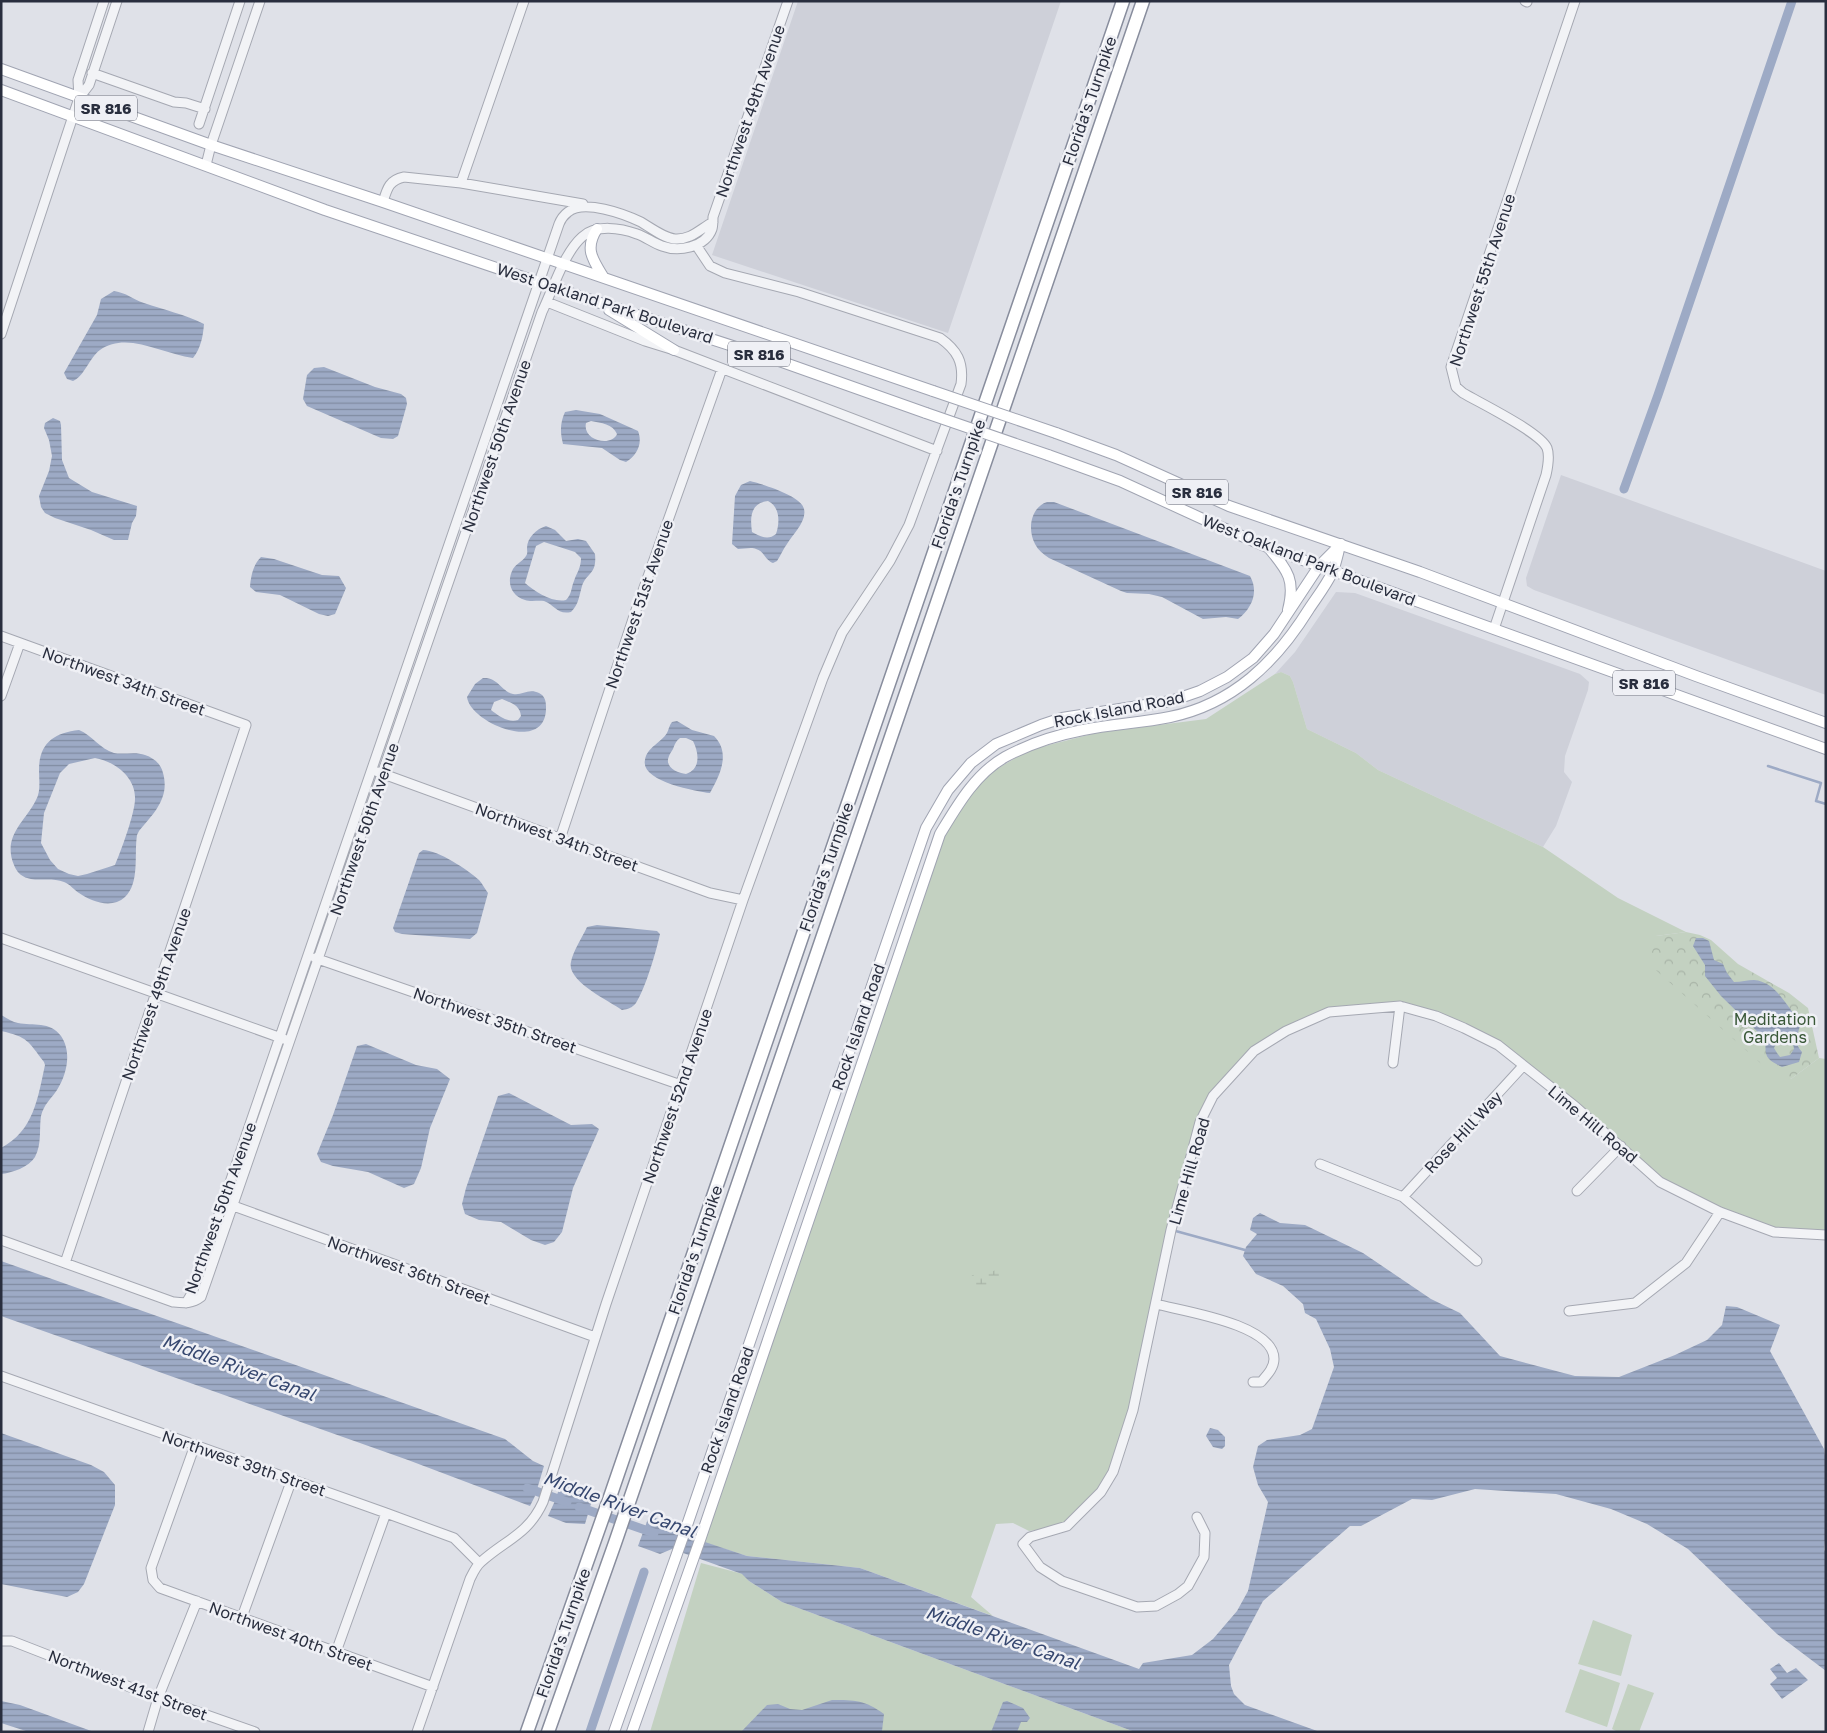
<svg xmlns="http://www.w3.org/2000/svg" width="1827" height="1733" font-family="'Golos Text',sans-serif">
  <style>
    .built { fill: #ced0d9 }
    .green { fill: #c3d1c1 }
    .wetland { fill: url(#wetland-marsh) }
    .park { fill: url(#park-crowns) }
    .water { fill: url(#water-rules); fill-rule: evenodd }
    .lines { fill: none; stroke-linecap: round; stroke-linejoin: round }
    .stream { stroke: #9daac5; stroke-width: 2.5 }
    .canal { stroke: #9daac5; stroke-width: 9 }
    .minor-casing { stroke: #a5a8b2; stroke-width: 11 }
    .major-casing { stroke: #a0a4b2; stroke-width: 12 }
    .highway-casing { stroke: #888d9d; stroke-width: 15 }
    .minor { stroke: #f2f3f6; stroke-width: 9 }
    .major { stroke: #fff; stroke-width: 10 }
    .highway { stroke: #fff; stroke-width: 12 }
    .major-bridge-casing { stroke: #a0a4b2; stroke-width: 12; stroke-linecap: butt }
    .major-bridge { stroke: #fff; stroke-width: 10 }
    .labels { text-anchor: middle; dominant-baseline: central; stroke-width: 5; stroke-linejoin: round; paint-order: stroke }
    .shield { fill: #eff0f5; stroke: #646875; stroke-width: 1 }
    .shield-label { font-size: 15px; font-weight: bold; fill: #292e3e }
    .street-label { font-size: 16px; fill: #292e3e; stroke: #eff0f5 }
    .park-label { font-size: 16px; fill: #395838; stroke: #eff0f5 }
    .water-label { font-size: 18px; font-style: italic; fill: #36476f; stroke: #eff0f5 }
  </style>
  <defs>
    <pattern id="wetland-marsh" width="20" height="14" patternUnits="userSpaceOnUse" patternTransform="scale(1.25)"><rect width="20" height="14" fill="#c3d1c1"/><path d="M1 5h8M5 5V1M11 12h8M15 12V8" fill="none" stroke="#a8b4a7"/></pattern>
    <pattern id="park-crowns" width="20" height="18" patternUnits="userSpaceOnUse" patternTransform="scale(1.25)"><rect width="20" height="18" fill="#c3d1c1"/><path d="M2 6a3 3 0 1 1 6 0M12 15a3 3 0 1 1 6 0" fill="none" stroke="#a8b4a7"/></pattern>
    <pattern id="water-rules" width="6" height="5" patternUnits="userSpaceOnUse" patternTransform="scale(1.25)"><rect width="6" height="5" fill="#9daac5"/><path d="M0 2.5h6" fill="none" stroke="#808ba1"/></pattern>
  </defs>
  <rect width="100%" height="100%" fill="#dfe1e8"/>
  <!-- built -->
  <path class="built" d="M798 1H1061L948 333 712 255Z
    M1561 475 1826 571V695L1534 590 1527 586 1526 578Z
    M1336 592 1355 593 1580 674 1589 682 1588 690 1565 756 1564 772 1572 782 1556 826 1543 847 1378 770 1356 753 1307 729 1293 682 1290 676 1281 672 1275 674 1295 652Z"/>
  <!-- green -->
  <path class="green" d="M1281 672 1290 676 1293 682 1307 729 1356 753 1378 770 1543 847 1618 898 1686 932 1656 936 1791 1079 1819 1058 1826 1059V1235L1774 1232 1660 1182 1498 1045 1400 1006 1329 1012 1254 1051 1213 1096 1201 1122 1156 1304 1113 1472 1067 1526 1029 1531 1013 1523 996 1524 971 1597 993 1616 860 1568 747 1556 703 1542 943 837 980 779 1029 750 1096 733 1206 719 1275 674Z
    M701 1563 743 1574 749 1581 782 1602 1135 1732H650Z
    M1593 1620 1632 1635 1621 1676 1578 1664Z
    M1580 1669 1620 1683 1607 1727 1565 1712Z
    M1628 1684 1654 1693 1639 1732H1618L1612 1729Z"/>
  <!-- wetland -->
  <path class="wetland" d="M998 1268 1001 1274 988 1290 969 1285 972 1275 989 1274Z"/>
  <!-- park -->
  <path class="park" d="M1686 932 1700 935 1711 940 1738 964 1789 993 1808 1008 1819 1058 1791 1079 1766 1068 1649 964 1656 936Z"/>
  <!-- water -->
  <path class="water" d="M114 291C127 293 132 299 144 303 164 310 184 314 204 324 203 336 201 348 193 358 162 354 127 331 100 350 89 358 84 377 73 381L67 379 64 373 97 315 101 299Z
    M324 367 375 387 401 394 406 398 407 404 398 436 393 439 381 438 307 406 303 399 307 375 314 368Z
    M576 410 600 414 638 431C643 443 637 456 626 462L620 460 602 448 563 444C560 432 560 423 565 412ZM591 421C601 423 613 424 617 434 612 447 582 441 586 423Z
    M53 418 60 421 61 425 62 460 69 478 92 492 137 506 136 516 132 523 128 540H114L91 530 55 518 45 513 41 507 39 496 49 471 52 456 49 440 44 428 45 423Z
    M750 481C762 484 802 496 804 509 807 521 793 534 787 544 783 549 781 555 777 561L773 563C765 560 764 551 756 549 752 547 744 549 738 549L732 544 735 496 741 485ZM768 501C780 507 780 522 776 534 768 541 759 536 752 532 750 518 750 503 768 501Z
    M1047 502H1054L1250 576C1259 592 1252 608 1238 619L1226 617 1203 619 1162 597 1149 594 1127 593 1121 591 1049 558C1043 554 1038 550 1035 544 1027 529 1031 507 1047 502Z
    M546 526 555 530 566 541 578 539 586 541 595 554C597 575 587 572 582 586 579 596 579 604 571 612 557 615 555 605 544 601 538 600 531 602 525 600 511 596 506 582 513 569 516 564 523 561 526 556 528 553 527 551 527 548 527 538 536 529 546 526ZM544 542 575 552 581 558C581 568 577 572 574 581 571 588 572 594 566 600 553 603 535 592 525 583L536 546Z
    M261 557 274 559 322 575 339 576 346 588 335 614 328 616 319 614 280 595 256 592 250 587C251 576 253 565 261 557Z
    M483 678C498 677 501 691 513 694 522 696 528 688 539 693 545 696 546 701 546 707 547 755 470 723 467 697L475 684ZM502 699C511 703 520 705 521 716L518 720C508 723 499 716 491 710L494 702Z
    M677 721 692 730 714 736C731 753 720 775 710 793 695 791 640 781 645 760 647 747 661 743 667 733 669 729 669 726 672 722ZM680 738H686L693 741C699 753 701 769 686 774 677 773 664 767 669 756 670 753 672 751 673 749 675 744 676 741 680 738Z
    M79 730C92 735 100 749 114 753 124 755 135 751 145 755 154 758 161 764 163 773 170 798 154 813 139 831L137 835C134 854 140 883 125 897 112 909 92 902 79 893 74 890 70 884 64 882 47 875 23 888 14 865 2 836 25 822 36 800 41 791 39 780 39 770 39 743 54 733 79 730ZM95 758C114 761 136 777 135 799 135 813 121 851 115 865L87 874 78 876 69 874 58 869 50 860 41 843 44 813 60 773 69 764Z
    M423 850C438 850 468 870 479 880 482 883 485 889 488 893L477 933 470 939 402 934 395 932 393 928 419 853Z
    M597 925 657 931 660 934C656 952 646 987 636 1003 632 1008 628 1009 622 1010 609 1001 566 981 571 962 573 951 582 938 587 927Z
    M1696 938H1703L1709 941 1714 960 1723 964 1727 973 1734 982C1741 982 1748 980 1754 980 1777 982 1786 1007 1801 1022 1798 1034 1793 1043 1802 1052L1799 1062 1782 1067C1767 1060 1764 1057 1766 1040L1721 996 1705 976V965L1693 946ZM1779 1037 1793 1043 1794 1049 1790 1055 1780 1057 1777 1053 1774 1048Z
    M1 1015C7 1018 12 1022 18 1023 33 1026 50 1021 61 1036 72 1052 67 1074 57 1090 51 1099 44 1104 41 1116 39 1129 42 1144 35 1157 29 1167 12 1173 1 1174V1148C34 1131 38 1097 45 1065L44 1062C28 1041 28 1037 1 1031Z
    M366 1044 416 1065 437 1069 450 1079 430 1128 421 1168 414 1184 404 1188 368 1172 333 1166 321 1162 317 1154 333 1115 357 1046Z
    M509 1093 571 1125 592 1124 599 1129 573 1188 562 1232 554 1242 545 1245 531 1240 501 1222 479 1220 465 1214 462 1204 466 1188 498 1096Z
    M1260 1213 1280 1223 1305 1225 1363 1253 1431 1299 1460 1313 1500 1356 1575 1376 1619 1377 1675 1355 1707 1340 1722 1325 1726 1306 1737 1307 1780 1325 1770 1351 1824 1449 1826 1463 1825 1540 1824 1550 1826 1552V1671L1777 1634 1688 1549 1647 1524 1611 1509 1556 1494 1475 1489 1432 1500 1412 1499 1361 1526H1350L1263 1601 1229 1665 1231 1686 1234 1694 1245 1705 1320 1732H1135L782 1602 749 1581 742 1574 672 1549 660 1554 638 1546 649 1516 674 1524 678 1533 747 1556 860 1568 1139 1669 1143 1663 1192 1655 1213 1639 1237 1611 1248 1591 1268 1502 1258 1485 1253 1467 1258 1446 1267 1440 1300 1435 1312 1429 1334 1367 1330 1349 1316 1319 1305 1313 1303 1304 1283 1286 1256 1274 1243 1256 1246 1247 1257 1234 1250 1230 1253 1218Z
    M1 1261 505 1439 533 1461 544 1466 535 1496 530 1506 408 1460 1 1316Z
    M1210 1428 1218 1430 1225 1437V1446L1222 1449 1213 1447 1206 1436Z
    M1 1433 91 1465 104 1472 115 1485V1505L84 1584 78 1592 67 1597 1 1584Z
    M562 1481 576 1485 593 1497 585 1524 566 1523 548 1516 554 1503Z
    M1779 1663 1787 1673 1796 1668 1808 1680 1782 1699 1770 1684 1777 1678 1770 1669Z
    M832 1700C855 1700 865 1700 884 1714L882 1731 741 1732 767 1705 778 1704 790 1709 802 1710Z
    M1 1701 20 1705 94 1732H29L1 1723Z
    M1007 1701 1023 1708 1030 1718 1027 1722H1021L1017 1732H991L1003 1702Z"/>
  <g class="lines">
    <!-- stream -->
    <path class="stream" d="M1768 766 1821 783 1816 801 1826 804
      M1172 1230 1245 1250"/>
    <!-- canal -->
    <path class="canal" d="M1624 489 1658 395 1792 1
      M527 1488 567 1502
      M579 1507 654 1533
      M590 1732 644 1572"/>
    <defs>
      <path id="minor" d="M1525 1 1527 2
        M92 73 174 102 186 103 205 109
        M79 98 78 80 104 1
        M199 124 240 1
        M206 165 211 145 260 1
        M461 183 524 1
        M383 202C387 189 389 180 404 177L461 183 583 204
        M547 302 645 341 674 350 937 451
        M1 334 79 98 89 85 117 1
        M1494 629 1546 475C1548 466 1550 456 1547 448 1540 432 1480 403 1463 393L1456 387 1451 367 1575 1
        M1 636 246 725 65 1263
        M1 696 20 643
        M378 772 710 893 743 900
        M560 839 635 613 722 369
        M1 938 284 1039
        M315 958 681 1085
        M1393 1063 1400 1006
        M1320 1164 1403 1197 1477 1261
        M1577 1191 1621 1146
        M1403 1197 1523 1066
        M228 1204 595 1337
        M1 1240 173 1302C184 1303 192 1304 201 1297L542 312C553 289 564 253 582 237 596 224 621 228 637 234 646 237 653 243 662 246 678 252 705 248 712 229 713 225 713 221 713 217L788 1
        M186 1303 192 1293 559 224C561 219 564 215 568 212 584 199 624 214 641 222 651 228 664 238 675 239 691 240 700 229 713 222
        M1156 1304C1182 1311 1274 1324 1274 1359 1274 1368 1267 1375 1261 1382H1253
        M1569 1311 1635 1303 1686 1263 1720 1212
        M1 1376 386 1513 454 1538 479 1563
        M195 1445 151 1568 153 1580 160 1588 433 1687
        M1197 1517 1205 1533 1204 1557 1188 1586 1178 1594 1156 1606 1137 1607 1062 1581 1040 1567 1023 1544 1030 1537 1067 1526 1101 1492 1113 1472 1133 1410 1171 1230 1186 1175 1200 1122 1213 1096 1254 1051 1286 1031 1329 1012 1400 1006 1436 1016 1464 1028 1498 1045 1576 1107 1660 1182 1720 1212 1774 1232 1826 1235
        M242 1617 292 1479
        M1 1641H12L158 1698 255 1732
        M336 1652 386 1513
        M148 1732 158 1698 197 1601
        M417 1732 470 1579C473 1573 476 1566 481 1562 505 1540 528 1535 543 1502L606 1304 743 900 823 678 842 633 890 561 909 525 961 384C964 362 957 350 940 338L799 292 725 273 710 266 696 245"/>
      <path id="major" d="M1 69 211 145 383 202 933 391
        M1 90 325 210 591 300 785 363 926 413
        M597 229C584 249 593 260 604 278
        M609 310 674 350
        M1056 433 1116 455 1229 506 1420 572 1696 676 1826 723
        M1048 455 1120 481 1205 520 1267 547 1826 749
        M1268 547C1287 570 1296 579 1288 610
        M614 1732 685 1531 926 828 948 790 971 763 996 744 1041 725 1062 718 1171 701 1200 691 1227 677 1253 658 1274 634 1319 566 1341 544
        M632 1732 701 1537 940 834C957 806 975 774 1005 757 1029 744 1057 735 1083 730 1112 724 1141 723 1170 717 1233 704 1276 662 1309 609 1317 597 1327 584 1333 571 1336 563 1338 554 1340 545"/>
      <path id="highway" d="M527 1732 610 1497 1123 1
        M548 1732 615 1543 1143 1"/>
    </defs>
    <!-- minor casing -->
    <use href="#minor" class="minor-casing"/>
    <!-- major casing -->
    <use href="#major" class="major-casing"/>
    <!-- highway casing -->
    <use href="#highway" class="highway-casing"/>
    <!-- minor -->
    <use href="#minor" class="minor"/>
    <!-- major -->
    <use href="#major" class="major"/>
    <!-- highway -->
    <use href="#highway" class="highway"/>
    <defs>
      <path id="major-bridge" d="M933 391 1056 433
        M926 413 1048 455"/>
    </defs>
    <!-- major-bridge casing -->
    <use href="#major-bridge" class="major-bridge-casing"/>
    <!-- major-bridge -->
    <use href="#major-bridge" class="major-bridge"/>
  </g>
  <g class="labels">
    <!-- shield labels -->
    <g class="shield">
      <rect x="75" y="95.5" width="62" height="25" rx="4"/>
      <rect x="728" y="341.5" width="62" height="25" rx="4"/>
      <rect x="1166" y="479.5" width="62" height="25" rx="4"/>
      <rect x="1613" y="670.5" width="62" height="25" rx="4"/>
    </g>
    <g class="shield-label">
      <text x="106" y="108">SR 816</text>
      <text x="759" y="354">SR 816</text>
      <text x="1197" y="492">SR 816</text>
      <text x="1644" y="683">SR 816</text>
    </g>
    <!-- street labels -->
    <g class="street-label">
      <text transform="translate(1089 101) rotate(-71)">Florida's Turnpike</text>
      <text transform="translate(750 111) rotate(-71)">Northwest 49th Avenue</text>
      <text transform="translate(1482 280) rotate(-72)">Northwest 55th Avenue</text>
      <text transform="translate(605 303) rotate(18)">West Oakland Park Boulevard</text>
      <text transform="translate(496 446) rotate(-71)">Northwest 50th Avenue</text>
      <text transform="translate(958 484) rotate(-71)">Florida's Turnpike</text>
      <text transform="translate(1309 560) rotate(21)">West Oakland Park Boulevard</text>
      <text transform="translate(639 604) rotate(-71)">Northwest 51st Avenue</text>
      <text transform="translate(124 681) rotate(20)">Northwest 34th Street</text>
      <text transform="translate(1119 709) rotate(-11)">Rock Island Road</text>
      <text transform="translate(364 829) rotate(-71)">Northwest 50th Avenue</text>
      <text transform="translate(557 837) rotate(20)">Northwest 34th Street</text>
      <text transform="translate(826 867) rotate(-71)">Florida's Turnpike</text>
      <text transform="translate(156 994) rotate(-71)">Northwest 49th Avenue</text>
      <text transform="translate(495 1020) rotate(19)">Northwest 35th Street</text>
      <text transform="translate(858 1027) rotate(-71)">Rock Island Road</text>
      <text transform="translate(677 1096) rotate(-71)">Northwest 52nd Avenue</text>
      <text transform="translate(1593 1124) rotate(40)">Lime Hill Road</text>
      <text transform="translate(1463 1132) rotate(-47)">Rose Hill Way</text>
      <text transform="translate(1189 1171) rotate(-74)">Lime Hill Road</text>
      <text transform="translate(220 1208) rotate(-70)">Northwest 50th Avenue</text>
      <text transform="translate(695 1250) rotate(-71)">Florida's Turnpike</text>
      <text transform="translate(409 1270) rotate(20)">Northwest 36th Street</text>
      <text transform="translate(727 1410) rotate(-71)">Rock Island Road</text>
      <text transform="translate(244 1463) rotate(19)">Northwest 39th Street</text>
      <text transform="translate(563 1633) rotate(-71)">Florida's Turnpike</text>
      <text transform="translate(291 1636) rotate(20)">Northwest 40th Street</text>
      <text transform="translate(128 1685) rotate(21)">Northwest 41st Street</text>
    </g>
    <!-- park labels -->
    <g class="park-label">
      <text x="1775" y="1019">Meditation<tspan x="1775" dy="18">Gardens</tspan></text>
    </g>
    <!-- water labels -->
    <g class="water-label">
      <text transform="translate(239 1367) rotate(20)">Middle River Canal</text>
      <text transform="translate(620 1504) rotate(20)">Middle River Canal</text>
      <text transform="translate(1003 1637) rotate(19)">Middle River Canal</text>
    </g>
  </g>
  <!-- border -->
  <rect width="1827" height="1733" fill="none" stroke="#292e3e" stroke-width="5"/>
</svg>
